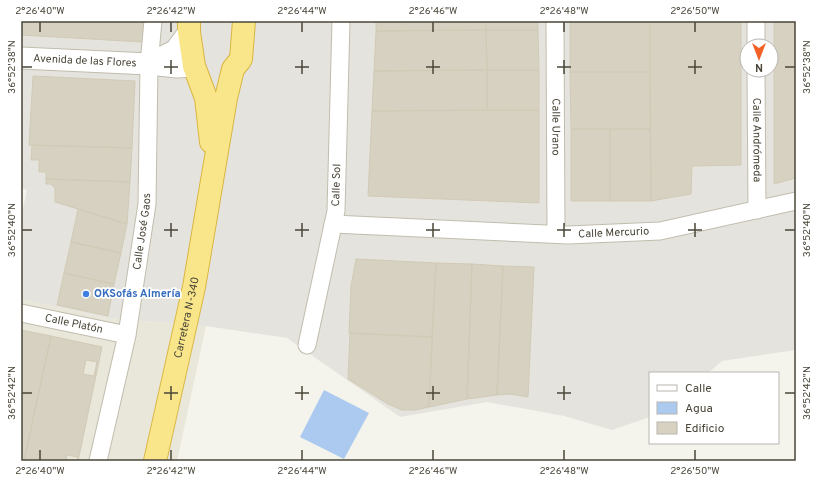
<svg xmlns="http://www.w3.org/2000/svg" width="817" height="482" font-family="Overpass,sans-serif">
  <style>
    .residential { fill: #e9e6da }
    .industrial { fill: #e5e3dd; fill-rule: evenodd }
    .water { fill: #accaef }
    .building { fill: #d7d1c2; stroke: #d1cab5; fill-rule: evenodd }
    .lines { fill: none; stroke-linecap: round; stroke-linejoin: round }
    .minor-casing { stroke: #c1bdae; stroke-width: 19 }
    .tertiary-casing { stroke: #c1bdae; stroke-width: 23 }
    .trunk-casing { stroke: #d9b643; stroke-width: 24 }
    .minor { stroke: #fff; stroke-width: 17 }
    .tertiary { stroke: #fff; stroke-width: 21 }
    .trunk { stroke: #fae68a; stroke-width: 22 }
    .ticks { fill: none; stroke: #4a4639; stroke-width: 1.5 }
    .shop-dot { fill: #3f7fe0; stroke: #fff; stroke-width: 1.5 }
    .labels { text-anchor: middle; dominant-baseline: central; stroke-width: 3.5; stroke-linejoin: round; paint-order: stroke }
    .street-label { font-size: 11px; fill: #4a4639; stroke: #fff }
    .shop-label { font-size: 11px; font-weight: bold; fill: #366cbe; stroke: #fff; text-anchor: start }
    .neatline { fill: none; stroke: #4a4639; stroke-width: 1.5 }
    .ticks-label { font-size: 10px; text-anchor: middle; fill: #4a4639 }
  </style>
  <rect width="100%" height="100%" fill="#f5f4ec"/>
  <!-- residential -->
  <path class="residential" d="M21 299 107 318 206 326 177 461H21Z"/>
  <!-- industrial -->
  <path class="industrial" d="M21 21H796V350L722 361 708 373H650V417L612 430 564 416 487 402 400 417 287 338 206 326 107 318 21 299V217L27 190 21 188ZM747 46H771V70H747Z"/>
  <!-- water -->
  <path class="water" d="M324 390 369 413 344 459 300 437Z"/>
  <!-- building -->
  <path class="building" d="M21 21H144L143 42 21 35Z
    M376 21H486V30L376 31Z
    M486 21H538V30H486Z
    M570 21H650V72H570Z
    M650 21H741V165L692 166 691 194 651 201Z
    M774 21H796V178L774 184Z
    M486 30H538L539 70H487Z
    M486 30 487 70 374 71 376 31Z
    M487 70H539V110H487Z
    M487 70V110L372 111 374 71Z
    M570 72H650V129H571Z
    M33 76 135 81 132 148 29 145Z
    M539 110V203L368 196 372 111Z
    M571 129H610V201H571Z
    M610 129H650L651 201H610Z
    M32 145 132 148 130 182 46 179V172H39V160H31Z
    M46 179 130 182 127 224 55 202V188L51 184H46Z
    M78 209 127 224 121 253 71 242Z
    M71 242 121 253 114 284 64 273Z
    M356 259 436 263 432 337 349 333 351 286Z
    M436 263 472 264 467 399 429 407Z
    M472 264 503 266 497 395 467 399Z
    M503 266 534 267 528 397 510 394 497 395Z
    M64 273 114 284 108 316 57 305Z
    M21 330 51 336 24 461H21Z
    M350 333 432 337 429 407 415 410H402L388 404 348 379Z
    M51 336 102 347 78 461H77L78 457 67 455 66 461H24ZM86 360 97 362 94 376 83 374Z"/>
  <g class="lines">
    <defs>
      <g id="minor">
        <path id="s1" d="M555 21 556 234"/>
        <path d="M756 21V46"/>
        <path id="s2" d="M756 70 757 210"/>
        <path id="s3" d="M333 224 568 235 660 231 796 201"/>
        <path id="s4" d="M21 313 127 335"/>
        <path id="s5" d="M307 345 336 211 341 21"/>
        <path id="s6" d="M98 461 127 335 147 204 149 64 153 21"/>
      </g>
      <g id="tertiary">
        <path id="s7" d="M21 58 149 64 177 67 194 66"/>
        <path d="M149 64 176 50 189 32"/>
      </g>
      <g id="trunk">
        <path d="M189 21V32L194 66 206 98 211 142"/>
        <path id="s8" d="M155 461 194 287 226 98 233 69 241 59 244 21"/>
      </g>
    </defs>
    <!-- minor casing -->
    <use href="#minor" class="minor-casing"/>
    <!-- tertiary casing -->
    <use href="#tertiary" class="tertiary-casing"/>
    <!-- trunk casing -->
    <use href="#trunk" class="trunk-casing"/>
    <!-- minor -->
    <use href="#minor" class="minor"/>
    <!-- tertiary -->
    <use href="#tertiary" class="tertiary"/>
    <!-- trunk -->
    <use href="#trunk" class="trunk"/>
  </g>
  <!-- ticks -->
  <path class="ticks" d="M40 22V32M171 22V32M302 22V32M433 22V32M564 22V32M695 22V32M171 60V74M302 60V74M433 60V74M564 60V74M695 60V74M22 67H32M164 67H178M295 67H309M426 67H440M557 67H571M688 67H702M785 67H795M171 223V237M302 223V237M433 223V237M564 223V237M695 223V237M22 230H32M164 230H178M295 230H309M426 230H440M557 230H571M688 230H702M785 230H795M171 386V400M302 386V400M433 386V400M564 386V400M22 393H32M164 393H178M295 393H309M426 393H440M557 393H571M785 393H795M40 450V460M171 450V460M302 450V460M433 450V460M564 450V460M695 450V460"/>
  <!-- markers -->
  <circle class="shop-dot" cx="86" cy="294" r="4"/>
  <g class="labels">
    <!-- street labels -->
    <g class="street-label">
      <text stroke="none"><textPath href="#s7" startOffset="64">Avenida de las Flores</textPath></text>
      <text stroke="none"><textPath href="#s1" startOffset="106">Calle Urano</textPath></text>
      <text stroke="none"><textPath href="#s2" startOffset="70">Calle Andrómeda</textPath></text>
      <text stroke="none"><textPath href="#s5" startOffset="163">Calle Sol</textPath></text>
      <text stroke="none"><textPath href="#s6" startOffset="234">Calle José Gaos</textPath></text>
      <text stroke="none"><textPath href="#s3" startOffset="281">Calle Mercurio</textPath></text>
      <text stroke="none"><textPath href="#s8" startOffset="147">Carretera N-340</textPath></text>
      <text stroke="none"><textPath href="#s4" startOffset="54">Calle Platón</textPath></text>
    </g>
    <!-- shop labels -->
    <g class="shop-label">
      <text x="94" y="294">OKSofás Almería</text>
    </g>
  </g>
  <!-- border -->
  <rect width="817" height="482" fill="none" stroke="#ffffff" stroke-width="44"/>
  <!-- legend -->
  <rect x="649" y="372" width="130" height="72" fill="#ffffff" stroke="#b7b5b0"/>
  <rect x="657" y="385" width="20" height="6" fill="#ffffff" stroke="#b7b5b0"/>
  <text x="685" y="392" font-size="12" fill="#4a4639">Calle</text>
  <rect x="657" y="402" width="20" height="12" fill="#accaef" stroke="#b7b5b0"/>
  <text x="685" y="412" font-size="12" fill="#4a4639">Agua</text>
  <rect x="657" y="422" width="20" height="12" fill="#d7d1c2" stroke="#b7b5b0"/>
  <text x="685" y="432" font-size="12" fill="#4a4639">Edificio</text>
  <!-- north arrow -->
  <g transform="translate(759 58) rotate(180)"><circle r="19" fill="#ffffff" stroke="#b7b5b0"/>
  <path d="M0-3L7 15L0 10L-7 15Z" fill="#f26126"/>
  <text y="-6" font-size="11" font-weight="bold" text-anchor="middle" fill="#4a4639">N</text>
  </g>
  <rect x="22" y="22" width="773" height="438" class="neatline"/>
  <g class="ticks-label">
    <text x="40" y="14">2°26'40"W</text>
    <text x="171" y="14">2°26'42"W</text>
    <text x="302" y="14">2°26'44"W</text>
    <text x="433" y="14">2°26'46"W</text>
    <text x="564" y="14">2°26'48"W</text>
    <text x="695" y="14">2°26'50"W</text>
    <text transform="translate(806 67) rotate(-90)" y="4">36°52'38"N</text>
    <text transform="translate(11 67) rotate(-90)" y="4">36°52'38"N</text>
    <text transform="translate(806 230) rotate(-90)" y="4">36°52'40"N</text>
    <text transform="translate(11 230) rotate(-90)" y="4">36°52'40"N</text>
    <text transform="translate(806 393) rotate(-90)" y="4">36°52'42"N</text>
    <text transform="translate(11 393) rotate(-90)" y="4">36°52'42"N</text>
    <text x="40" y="474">2°26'40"W</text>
    <text x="171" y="474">2°26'42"W</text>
    <text x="302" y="474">2°26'44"W</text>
    <text x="433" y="474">2°26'46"W</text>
    <text x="564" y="474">2°26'48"W</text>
    <text x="695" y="474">2°26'50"W</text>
  </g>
</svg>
